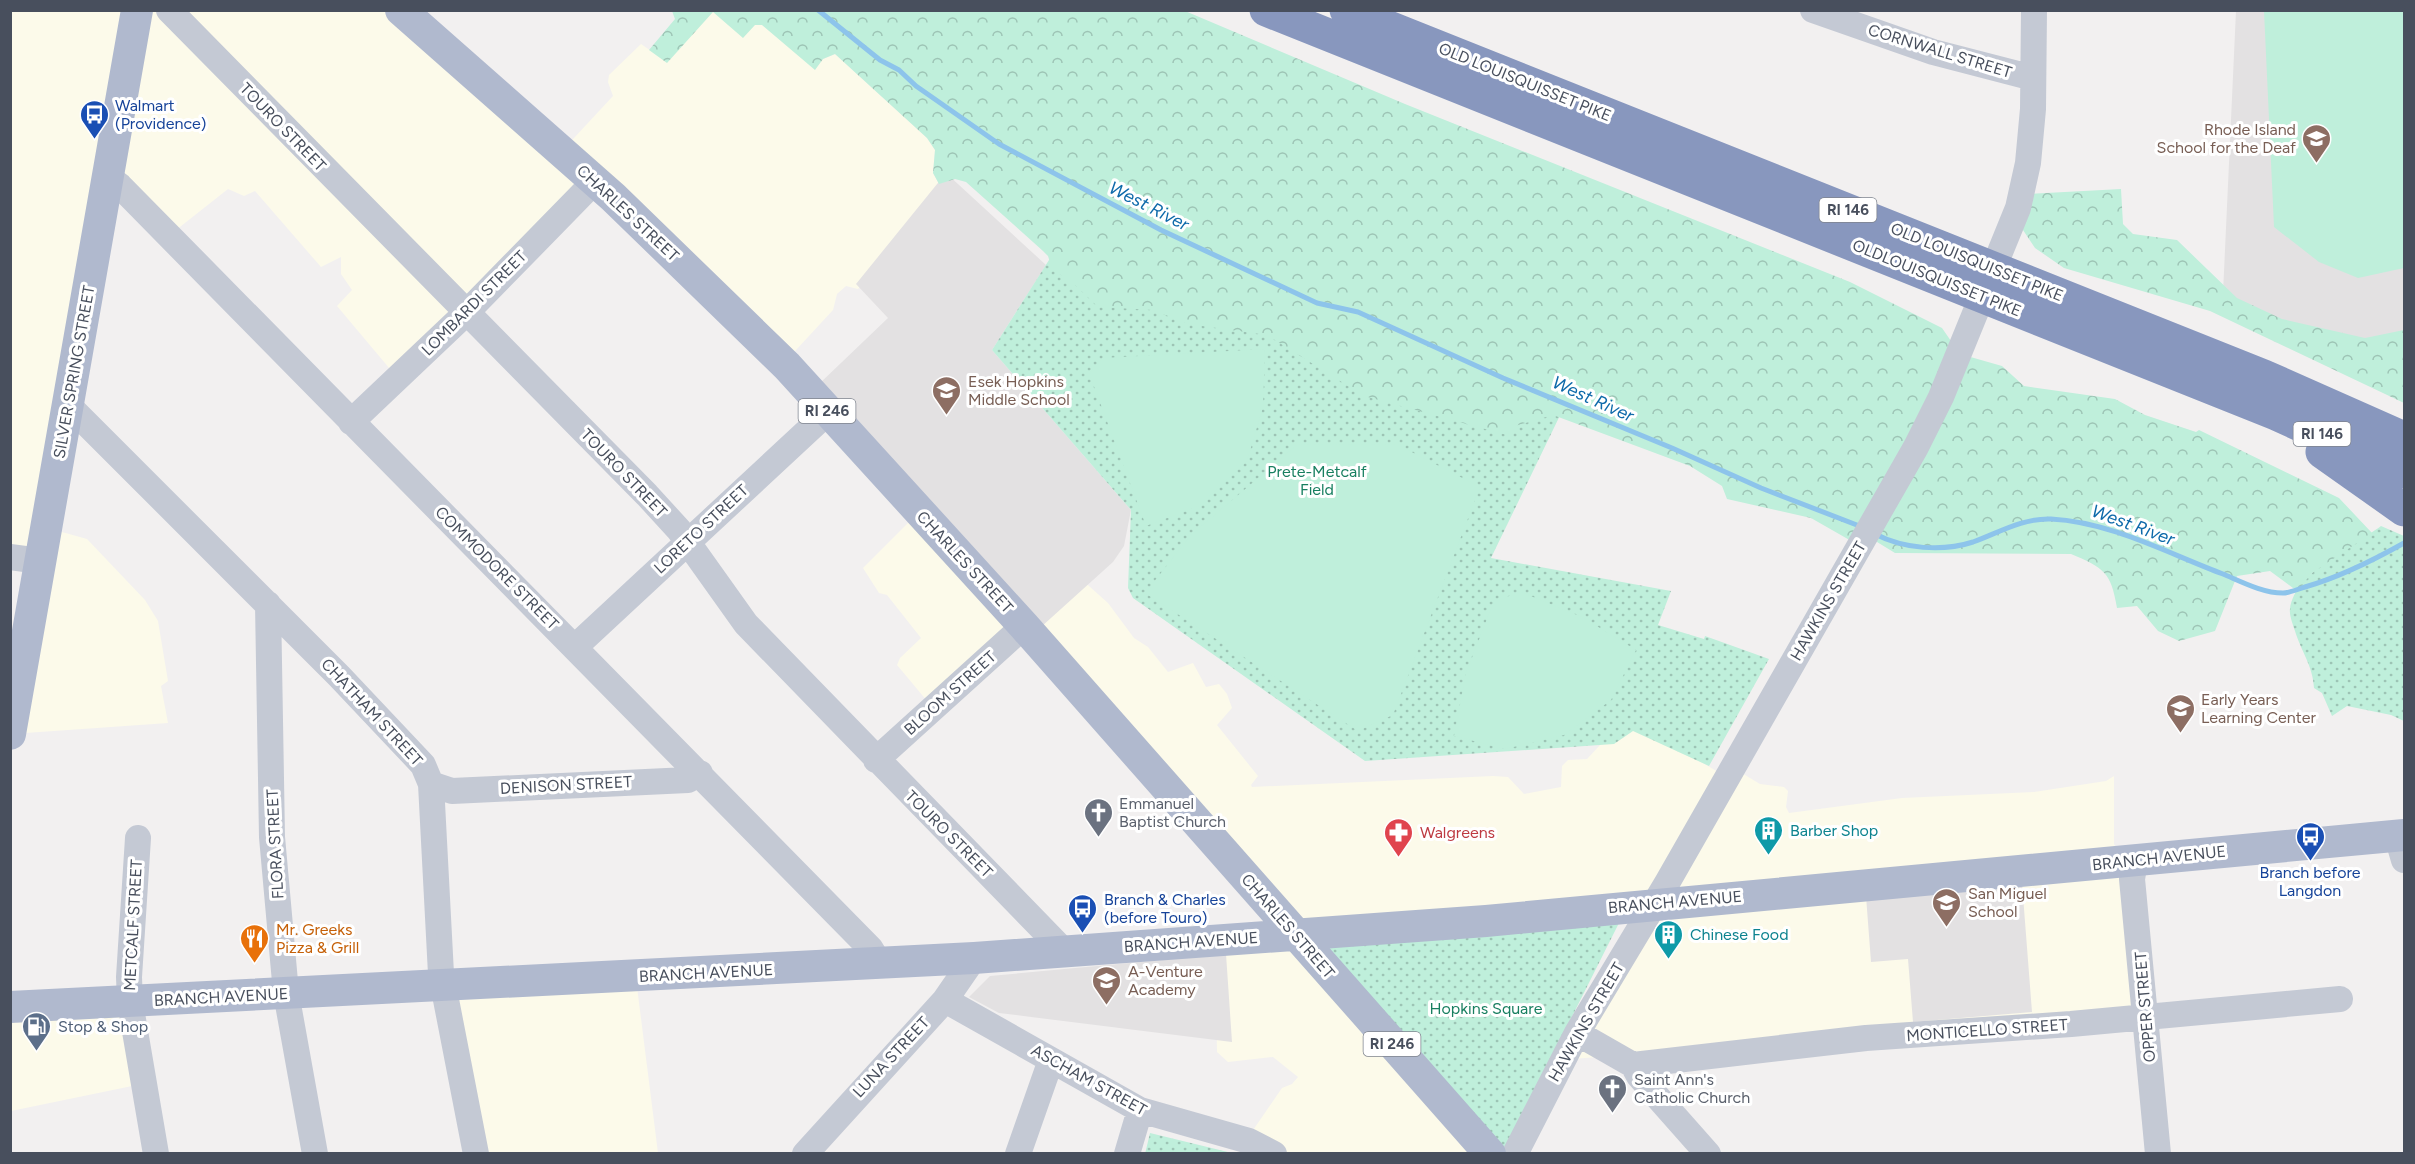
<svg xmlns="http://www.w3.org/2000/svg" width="2415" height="1164" font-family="Figtree,sans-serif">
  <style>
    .commercial { fill: #fcfaea }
    .education { fill: #e3e1e2 }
    .green { fill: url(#green-dots) }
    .forest { fill: url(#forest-crowns) }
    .pitch { fill: #bfefdb }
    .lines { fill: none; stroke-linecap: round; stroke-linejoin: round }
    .stream { stroke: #8dc4eb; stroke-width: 5 }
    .minor { stroke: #c4c9d4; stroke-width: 26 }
    .major { stroke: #b0b9ce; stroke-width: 32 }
    .highway { stroke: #8897be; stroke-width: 33 }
    .labels { text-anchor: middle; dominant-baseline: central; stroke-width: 6; stroke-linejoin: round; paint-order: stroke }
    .shield { fill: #fff; stroke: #7f848e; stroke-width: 1.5 }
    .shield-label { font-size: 15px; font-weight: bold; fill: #484f5d }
    .street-label { font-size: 16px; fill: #484f5d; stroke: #fff }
    .transit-label { font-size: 16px; fill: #164399; stroke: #fff; text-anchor: start }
    .education-label { font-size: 16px; fill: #785e54; stroke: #fff; text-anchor: start }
    .park-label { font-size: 16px; fill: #187f60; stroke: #fff }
    .worship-label { font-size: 16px; fill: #5b616d; stroke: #fff; text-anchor: start }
    .culture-label { font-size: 16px; fill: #0d838f; stroke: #fff; text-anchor: start }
    .health-label { font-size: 16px; fill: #be3a42; stroke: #fff; text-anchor: start }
    .food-label { font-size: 16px; fill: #c56008; stroke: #fff; text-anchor: start }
    .service-label { font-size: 16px; fill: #4e5e75; stroke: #fff; text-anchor: start }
    .water-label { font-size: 18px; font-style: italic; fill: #0e6aaa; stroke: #fff }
  </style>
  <defs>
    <pattern id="green-dots" width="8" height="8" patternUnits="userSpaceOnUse" patternTransform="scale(1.5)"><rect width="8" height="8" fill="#bfefdb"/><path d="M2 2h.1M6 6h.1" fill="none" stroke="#9dc4b5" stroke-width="1.8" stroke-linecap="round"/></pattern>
    <pattern id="forest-crowns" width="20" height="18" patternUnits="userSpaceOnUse" patternTransform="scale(1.5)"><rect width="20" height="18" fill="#bfefdb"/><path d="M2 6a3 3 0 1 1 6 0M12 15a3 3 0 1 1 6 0" fill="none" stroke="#9dc4b5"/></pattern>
  </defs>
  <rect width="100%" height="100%" fill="#f2f0f0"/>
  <!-- commercial -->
  <path class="commercial" d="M11 11H398L561 152 613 96 608 82 609 75 641 44 667 62 713 11 761 24 815 69 823 59 835 54 927 138 935 150 933 173 939 184 915 226 858 289 846 286 837 294 833 310 784 363 592 183 395 375 337 306 352 290 341 274V257L321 267 255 191 244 196 228 189 171 234 109 175 44 527 87 539 145 600 158 621 168 681 161 686 168 723 11 734 37 556 10 551Z
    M918 513 1080 578 1108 603 1134 638 1148 647 1168 672 1193 663 1206 687 1219 684 1227 694 1232 708 1217 725 1258 776 1251 785 1252 787 1493 776 1508 777 1524 794 1561 787 1562 766 1568 760 1587 759 1617 727 1630 721 1720 773 1730 766 1760 784 1784 787 1788 791 1786 807 1789 813 1902 798 2034 792 2106 781 2114 776V844L2123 862 2142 1016 1572 1059 1641 906 1497 911 1489 1153H1274L1249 1136 1282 1088 1292 1084 1298 1077 1273 1057 1228 1062 1217 1052 1215 936 1282 927 1030 636 933 708 897 665 900 658 921 638 887 595 879 593 863 568Z
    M635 971 658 1153H470L451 979Z
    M117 997 137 1085 11 1111V1004Z"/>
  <!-- education -->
  <path class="education" d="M2236 11H2404V383L2222 315Z
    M946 173 1046 265 992 350 1131 510 1124 546 1113 562 1041 627 819 384 888 318 856 284Z
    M2022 883 2032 1012 1913 1022 1908 959 1871 962 1866 896Z
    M1226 954 1232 1042 999 1013 969 997 990 976Z"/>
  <!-- green -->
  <path class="green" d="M1087 200 1581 372 1491 558 1671 591 1658 625 1704 639 1705 636 1769 659 1709 766 1633 731 1614 744 1365 761 1133 598 1128 588 1131 510 992 350Z
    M2381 526 2404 536V721L2391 715 2347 706 2332 716 2322 693 2314 688C2313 666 2301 651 2295 631 2293 625 2289 615 2290 609 2295 571 2354 546 2381 526Z
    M1622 917 1504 1152 1317 938Z
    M1150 1133 1232 1153 1145 1154Z"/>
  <!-- forest -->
  <path class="forest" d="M672 11H1185L1405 104 1850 282 1942 328 1960 354 2002 366 2024 386 2115 399 2145 415 2196 432 2199 430 2339 498 2372 533 2312 573 2297 591 2270 571 2237 576 2215 631 2179 641 2158 631 2137 606 2117 608C2111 572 2104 568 2071 554L1895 553 1864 534 1853 542 1811 518 1727 499 1722 486 1690 466 1553 415 1515 426 1507 435 1364 396 1267 335 1188 324 1153 310 1098 307 1072 282 1052 269 1048 256 1043 251 966 182 955 179 939 184 933 173 935 150 927 138 835 54 823 59 815 70 762 25H755L743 38 713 12 667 63 649 50 675 19Z
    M2121 189 2123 224 2133 234 2177 240 2237 298 2282 319 2365 338 2404 330V403L2210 311 2064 268 2035 248 2017 221 2026 194Z"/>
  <!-- pitch -->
  <path class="pitch" d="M2264 11H2404V268L2358 278 2319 262 2274 227Z
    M1265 349 1263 407 1247 461 1199 506 1146 526 1089 373 1103 358Z
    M1396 444 1480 487 1393 715 1358 731 1145 593 1191 535 1297 445Z
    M1521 592 1582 617 1636 650 1611 700 1564 735 1505 749 1454 736 1466 673 1494 601Z"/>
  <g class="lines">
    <!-- stream -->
    <path class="stream" d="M818 10 880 60 899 70 916 86 999 144 1161 230 1317 303 1358 312 1503 378 1672 448 1761 488 1862 527
      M1875 534C1904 549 1942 552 1973 542 1998 533 2022 518 2051 519 2111 522 2167 553 2223 574 2242 582 2263 593 2283 593 2290 593 2298 589 2305 587 2340 577 2372 561 2404 543"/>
    <!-- minor -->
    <path class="minor" d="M169 10 647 495 679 530 746 624 1063 950
      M1813 10 1933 52 2033 78
      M108 177 120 186 870 948 880 964
      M69 406 339 676 423 765 431 784 441 974 476 1154
      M351 422 466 313 595 181
      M10 557 40 561
      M268 604 272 837 286 993 315 1154
      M575 647 828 412
      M876 760 1024 626
      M431 784 452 791 688 780 700 773
      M2397 836 2404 860
      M138 838 129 977 130 1002 156 1154
      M2135 861 2132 879 2158 1154
      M945 1000 1140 1110 1249 1141 1274 1154
      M1577 1033 1633 1065 1639 1076 1708 1154
      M1633 1065 1866 1038 2071 1024 2340 999
      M805 1154 945 1000 974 958
      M1018 1154 1051 1060
      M1127 1154 1140 1110
      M1515 1154 1577 1033 1667 883 1916 447 1941 397 2018 208 2028 163 2033 109 2034 10"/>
    <!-- major -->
    <path class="major" d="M401 10 613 197 787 366 1024 626 1490 1154
      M10 734 137 10
      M10 1007 974 958 1486 921 2404 835"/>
    <!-- highway -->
    <path class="highway" d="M1266 10 2276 414 2404 472
      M1346 10 2264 376 2404 438
      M2322 452 2404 510"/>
  </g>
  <!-- icons -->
  <defs>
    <symbol id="bus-pin" viewBox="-11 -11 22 30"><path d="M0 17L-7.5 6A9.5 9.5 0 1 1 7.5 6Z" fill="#1a4fb4" stroke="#fff"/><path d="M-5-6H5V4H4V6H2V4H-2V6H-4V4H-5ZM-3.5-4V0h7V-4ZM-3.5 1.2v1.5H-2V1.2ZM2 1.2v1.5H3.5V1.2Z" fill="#fff"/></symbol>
    <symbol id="school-pin" viewBox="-11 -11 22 30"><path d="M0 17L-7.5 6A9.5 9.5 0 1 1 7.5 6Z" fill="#8d6e63" stroke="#fff"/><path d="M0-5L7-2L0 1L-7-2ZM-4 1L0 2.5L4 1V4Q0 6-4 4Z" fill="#fff"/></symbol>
    <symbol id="church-pin" viewBox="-11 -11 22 30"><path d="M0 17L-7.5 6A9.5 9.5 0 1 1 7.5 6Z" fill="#6b7280" stroke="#fff"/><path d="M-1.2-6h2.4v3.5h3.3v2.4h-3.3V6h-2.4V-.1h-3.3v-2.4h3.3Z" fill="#fff"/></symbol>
    <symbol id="building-pin" viewBox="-11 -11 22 30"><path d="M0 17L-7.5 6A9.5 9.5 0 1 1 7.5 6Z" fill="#0f9aa8" stroke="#fff"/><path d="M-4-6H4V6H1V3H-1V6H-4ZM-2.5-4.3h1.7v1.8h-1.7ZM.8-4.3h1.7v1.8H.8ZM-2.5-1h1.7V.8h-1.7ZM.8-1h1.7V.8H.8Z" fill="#fff"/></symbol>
    <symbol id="pharmacy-pin" viewBox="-11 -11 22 30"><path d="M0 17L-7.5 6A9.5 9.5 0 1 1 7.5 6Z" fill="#e0444e" stroke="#fff"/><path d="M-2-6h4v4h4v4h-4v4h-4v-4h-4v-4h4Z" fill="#fff"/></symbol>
    <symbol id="restaurant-pin" viewBox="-11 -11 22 30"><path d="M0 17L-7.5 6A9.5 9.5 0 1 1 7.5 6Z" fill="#e8710a" stroke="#fff"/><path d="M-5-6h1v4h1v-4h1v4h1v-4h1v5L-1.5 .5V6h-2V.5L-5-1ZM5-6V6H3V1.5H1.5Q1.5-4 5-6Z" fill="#fff"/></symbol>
    <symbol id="fuel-pin" viewBox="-11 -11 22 30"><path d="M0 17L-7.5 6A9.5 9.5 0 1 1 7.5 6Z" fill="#5c6f8a" stroke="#fff"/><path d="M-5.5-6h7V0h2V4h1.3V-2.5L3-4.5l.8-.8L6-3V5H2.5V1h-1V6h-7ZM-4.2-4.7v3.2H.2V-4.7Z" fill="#fff"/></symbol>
  </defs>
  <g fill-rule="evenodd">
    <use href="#bus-pin" x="78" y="98" width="33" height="45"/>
    <use href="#school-pin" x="2300" y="122" width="33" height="45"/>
    <use href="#school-pin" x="930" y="374" width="33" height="45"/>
    <use href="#school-pin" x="2164" y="692" width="33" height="45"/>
    <use href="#church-pin" x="1082" y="796" width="33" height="45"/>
    <use href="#building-pin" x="1752" y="814" width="33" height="45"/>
    <use href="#pharmacy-pin" x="1382" y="816" width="33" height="45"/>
    <use href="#bus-pin" x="2294" y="820" width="33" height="45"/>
    <use href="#school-pin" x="1930" y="886" width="33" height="45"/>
    <use href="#bus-pin" x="1066" y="892" width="33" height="45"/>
    <use href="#building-pin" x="1652" y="918" width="33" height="45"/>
    <use href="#restaurant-pin" x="238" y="922" width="33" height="45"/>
    <use href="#school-pin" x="1090" y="964" width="33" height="45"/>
    <use href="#fuel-pin" x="20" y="1010" width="33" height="45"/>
    <use href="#church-pin" x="1596" y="1072" width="33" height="45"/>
  </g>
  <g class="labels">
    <!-- shield labels -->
    <g class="shield">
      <rect x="1819.5" y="198" width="57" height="24" rx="4.5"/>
      <rect x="798.5" y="399" width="57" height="24" rx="4.5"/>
      <rect x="2293.5" y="422" width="57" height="24" rx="4.5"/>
      <rect x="1363.5" y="1032" width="57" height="24" rx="4.5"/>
    </g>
    <g class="shield-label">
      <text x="1848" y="210">RI 146</text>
      <text x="827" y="411">RI 246</text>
      <text x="2322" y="434">RI 146</text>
      <text x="1392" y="1044">RI 246</text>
    </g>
    <!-- street labels -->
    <g class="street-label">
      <text transform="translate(1940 51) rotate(17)">CORNWALL STREET</text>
      <text transform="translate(1525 82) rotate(22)">OLD LOUISQUISSET PIKE</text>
      <text transform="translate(283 127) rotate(46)">TOURO STREET</text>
      <text transform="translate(628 213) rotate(43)">CHARLES STREET</text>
      <text transform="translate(1977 262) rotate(22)">OLD LOUISQUISSET PIKE</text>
      <text transform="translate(1937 278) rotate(22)">OLDLOUISQUISSET PIKE</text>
      <text transform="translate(474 303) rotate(-45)">LOMBARDI STREET</text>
      <text transform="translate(74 372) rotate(-80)">SILVER SPRING STREET</text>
      <text transform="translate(624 473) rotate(46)">TOURO STREET</text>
      <text transform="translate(701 529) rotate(-43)">LORETO STREET</text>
      <text transform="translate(965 562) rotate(47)">CHARLES STREET</text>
      <text transform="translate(497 568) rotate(45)">COMMODORE STREET</text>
      <text transform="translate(1828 601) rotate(-60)">HAWKINS STREET</text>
      <text transform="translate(950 693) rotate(-42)">BLOOM STREET</text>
      <text transform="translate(372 712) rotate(47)">CHATHAM STREET</text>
      <text transform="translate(566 785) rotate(-3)">DENISON STREET</text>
      <text transform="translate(949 834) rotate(45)">TOURO STREET</text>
      <text transform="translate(275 844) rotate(-93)">FLORA STREET</text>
      <text transform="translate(2159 858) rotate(-6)">BRANCH AVENUE</text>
      <text transform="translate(1675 902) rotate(-5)">BRANCH AVENUE</text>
      <text transform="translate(133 925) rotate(-87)">METCALF STREET</text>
      <text transform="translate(1288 926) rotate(49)">CHARLES STREET</text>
      <text transform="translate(1191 942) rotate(-4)">BRANCH AVENUE</text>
      <text transform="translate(706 973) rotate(-3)">BRANCH AVENUE</text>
      <text transform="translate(221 997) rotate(-3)">BRANCH AVENUE</text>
      <text transform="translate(2145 1007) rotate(-95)">OPPER STREET</text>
      <text transform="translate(1586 1022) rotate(-60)">HAWKINS STREET</text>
      <text transform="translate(1987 1030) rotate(-4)">MONTICELLO STREET</text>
      <text transform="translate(891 1057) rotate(-47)">LUNA STREET</text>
      <text transform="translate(1089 1080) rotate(29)">ASCHAM STREET</text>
    </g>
    <!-- transit labels -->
    <g class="transit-label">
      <text x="115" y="105">Walmart<tspan x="115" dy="18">(Providence)</tspan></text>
      <text x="2310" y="872" text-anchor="middle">Branch before<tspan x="2310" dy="18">Langdon</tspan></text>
      <text x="1104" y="899">Branch &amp; Charles<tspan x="1104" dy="18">(before Touro)</tspan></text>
    </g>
    <!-- education labels -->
    <g class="education-label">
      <text x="2296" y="129" text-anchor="end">Rhode Island<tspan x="2296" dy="18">School for the Deaf</tspan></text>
      <text x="968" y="381">Esek Hopkins<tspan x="968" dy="18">Middle School</tspan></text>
      <text x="2201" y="699">Early Years<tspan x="2201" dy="18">Learning Center</tspan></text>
      <text x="1968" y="893">San Miguel<tspan x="1968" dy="18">School</tspan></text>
      <text x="1128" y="971">A-Venture<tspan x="1128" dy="18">Academy</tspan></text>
    </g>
    <!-- park labels -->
    <g class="park-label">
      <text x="1317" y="471">Prete-Metcalf<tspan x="1317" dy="18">Field</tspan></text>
      <text x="1486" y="1008">Hopkins Square</text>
    </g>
    <!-- worship labels -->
    <g class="worship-label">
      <text x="1119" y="803">Emmanuel<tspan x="1119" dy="18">Baptist Church</tspan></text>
      <text x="1634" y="1079">Saint Ann's<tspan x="1634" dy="18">Catholic Church</tspan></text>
    </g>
    <!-- culture labels -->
    <g class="culture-label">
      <text x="1790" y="830">Barber Shop</text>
      <text x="1690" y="934">Chinese Food</text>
    </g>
    <!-- health labels -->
    <g class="health-label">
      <text x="1420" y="832">Walgreens</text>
    </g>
    <!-- food labels -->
    <g class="food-label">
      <text x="276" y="929">Mr. Greeks<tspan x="276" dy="18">Pizza &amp; Grill</tspan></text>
    </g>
    <!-- service labels -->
    <g class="service-label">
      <text x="58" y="1026">Stop &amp; Shop</text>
    </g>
    <!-- water labels -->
    <g class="water-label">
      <text transform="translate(1149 206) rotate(27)">West River</text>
      <text transform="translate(1593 399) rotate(24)">West River</text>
      <text transform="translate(2133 525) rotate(20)">West River</text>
    </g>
  </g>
  <!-- border -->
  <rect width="2415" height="1164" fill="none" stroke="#484f5d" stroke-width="24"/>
</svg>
